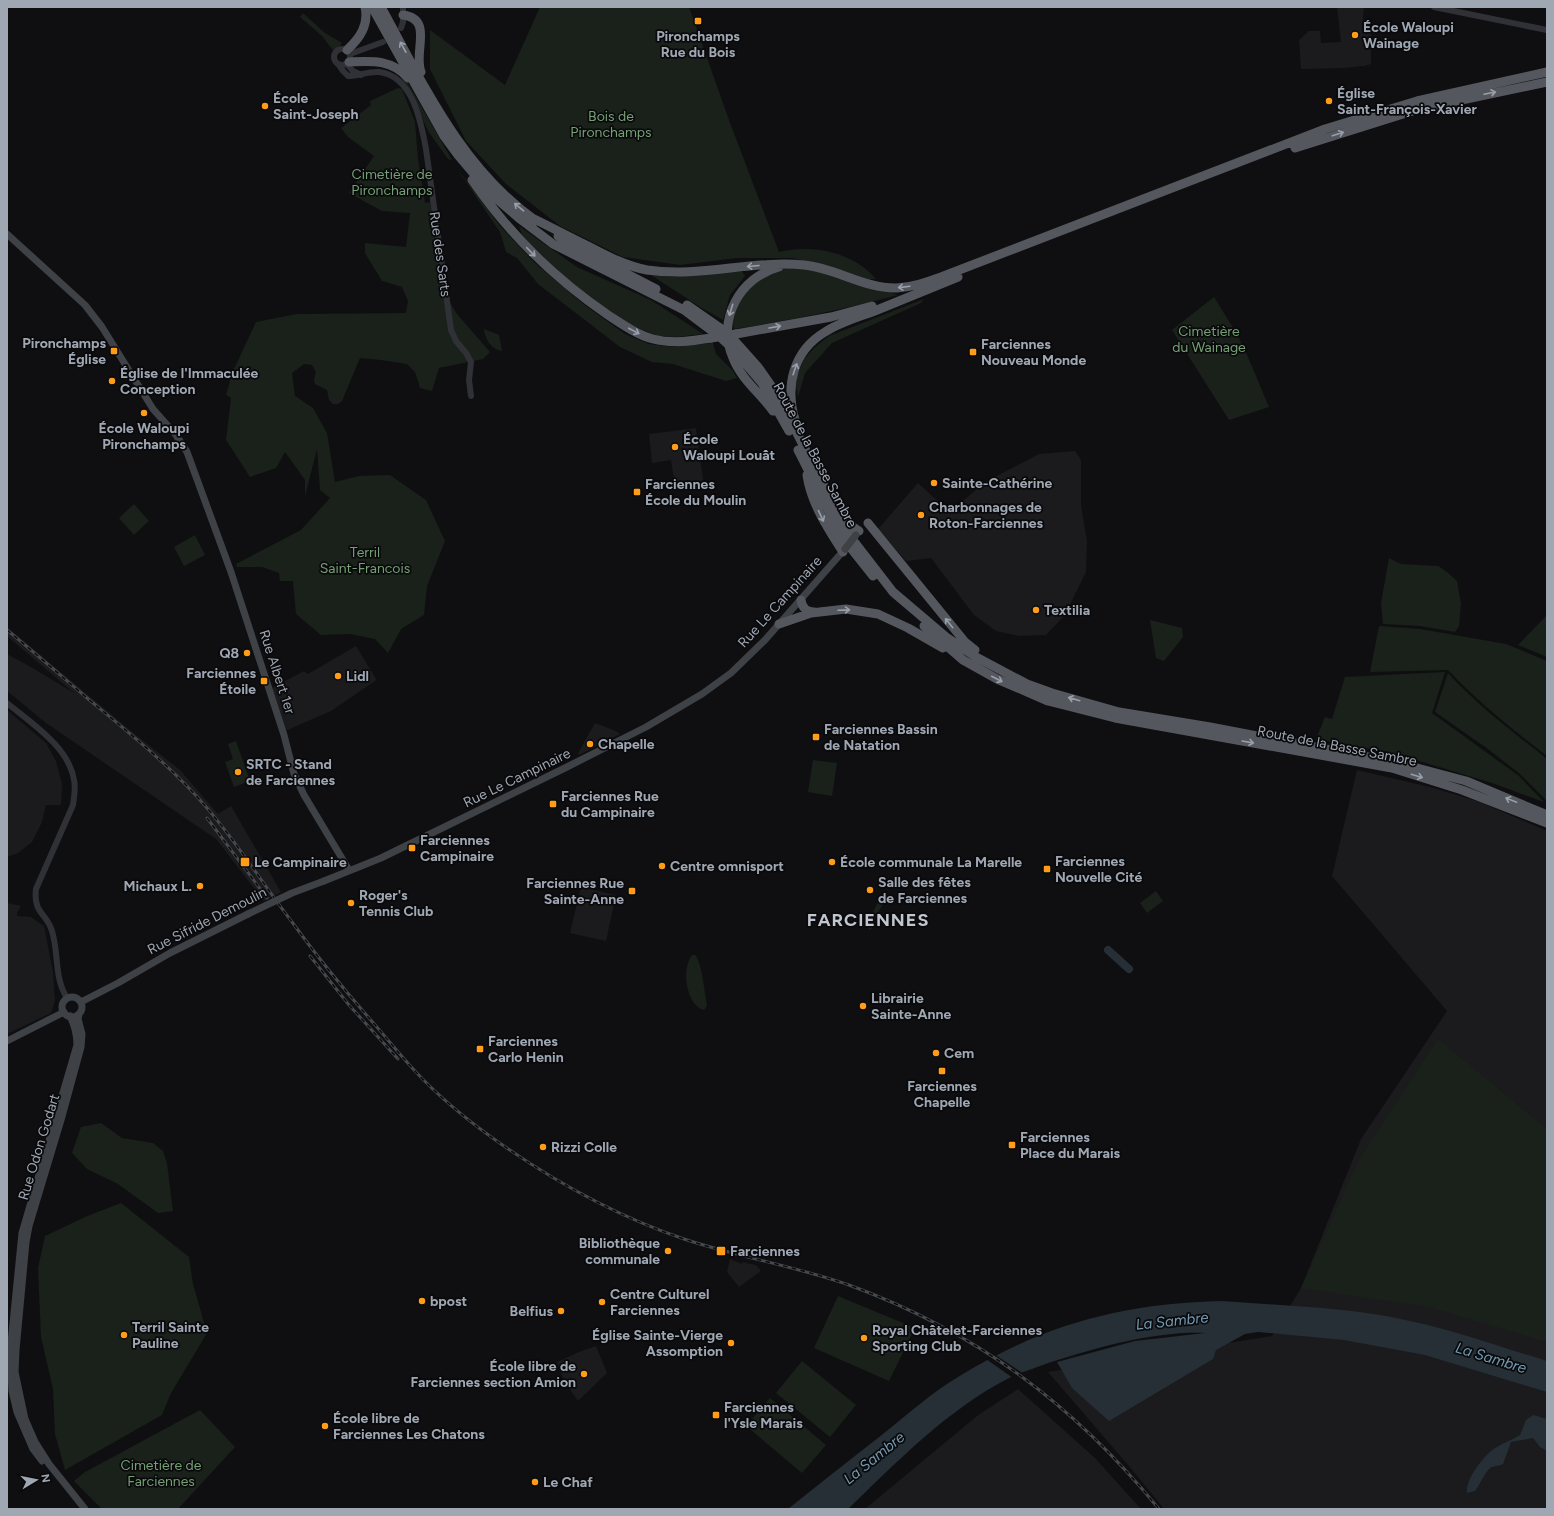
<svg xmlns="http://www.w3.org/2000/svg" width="1554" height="1516" font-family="Figtree,sans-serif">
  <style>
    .built { fill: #1b1b1e }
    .green { fill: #19211a }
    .water { fill: #252f35 }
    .pier { fill: #0f0f11 }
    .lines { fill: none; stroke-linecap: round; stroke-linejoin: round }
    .river { stroke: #252f35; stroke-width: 8 }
    .tertiary { stroke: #303136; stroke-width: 6 }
    .secondary { stroke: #3e4146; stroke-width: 7 }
    .trunk { stroke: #54585e; stroke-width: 9 }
    .rail-casing { stroke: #45484d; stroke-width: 3 }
    .rail { stroke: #0a0a0c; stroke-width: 1.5; stroke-dasharray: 4.5; stroke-linecap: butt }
    .secondary-bridge { stroke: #3e4146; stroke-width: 7 }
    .trunk-bridge { stroke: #54585e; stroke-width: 9 }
    .oneway { stroke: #989faa }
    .poi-dot { fill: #ff9d19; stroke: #0a0a0c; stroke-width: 1.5 }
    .labels { text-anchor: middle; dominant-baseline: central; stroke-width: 3.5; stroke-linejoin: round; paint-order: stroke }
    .poi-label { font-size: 14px; font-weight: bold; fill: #9fa7b3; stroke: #0a0a0c; text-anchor: start }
    .park-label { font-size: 14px; fill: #75a074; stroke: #0a0a0c }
    .street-label { font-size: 14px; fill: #9fa7b3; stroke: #0a0a0c }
    .water-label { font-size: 15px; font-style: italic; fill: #729ab2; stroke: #0a0a0c }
    .district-label { font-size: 18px; font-weight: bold; letter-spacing: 1px; fill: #c0c5cf; stroke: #0a0a0c }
  </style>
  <rect width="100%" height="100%" fill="#0f0f11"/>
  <!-- built -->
  <path class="built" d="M1337 7H1364L1362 30 1371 31V64L1364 66 1344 68 1301 69 1299 40 1309 31H1320L1321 43 1341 42Z
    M696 428 703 480 699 483 675 486 671 460 652 463 649 434Z
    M1075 451 1081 460V505L1087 541 1086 572 1065 615 1046 635 1019 636 996 631 974 615 931 558 906 561 878 529 918 483 950 512 985 482 1039 454Z
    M7 627 131 731 180 770 218 814 231 806 281 892 264 901 216 839 46 723 7 691V654L31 667 74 693 7 636Z
    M356 646 376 679 375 681 331 711 292 728 288 730 284 729 272 688 304 671 308 674Z
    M7 710 46 743 56 761 62 784 61 805H46L42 822 32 842 18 853 7 857Z
    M595 723 616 731 620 734 579 755 578 753Z
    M1357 770 1430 787 1480 802 1547 831V1509H1164L1134 1472 1048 1372 1272 1336 1301 1288 1361 1139 1447 1011 1332 876Z
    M581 887 616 895 606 941 570 933Z
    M7 903 21 906 17 913V916L31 917 44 926 53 972 55 1001 51 1013 7 1034Z
    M730 1259 742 1264V1262L756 1265 761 1271 739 1287 727 1272Z
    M596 1346 607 1373 578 1401 564 1381 557 1362 579 1352Z
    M1018 1389 1095 1458 1141 1509H865L977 1416Z"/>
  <!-- green -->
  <path class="green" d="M540 7H689L729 120 779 252C813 244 853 252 876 279H868L793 258H737L680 265 623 257 560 226 506 184 466 141 430 69V30L505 85Z
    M303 13 325 33 342 43 335 53 322 36 300 17Z
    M402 79 406 80 452 160 448 159 428 131 408 87Z
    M398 88 402 89 415 122 418 159 425 203 430 202 444 293 457 314 490 352 483 359 439 368 432 391 420 388 415 372 407 364 381 360 360 358 342 401 338 404H333L329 400 327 390 315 384 314 379 316 372 312 365 304 364 292 373 295 396 313 408 327 433 335 482 359 476 390 475 426 500 445 541 427 586 424 615 401 629 388 653 375 639 350 634 321 635 296 614 293 581H280L279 573 262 567H237L236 564 301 530 330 498 320 490 317 449 305 496V480L285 452 276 468 250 477 226 440 231 398 226 395 233 371 256 322 297 314 406 313 408 301 402 287 382 281 365 253V243L406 247 410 213 382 211 349 193 374 156 348 137 341 128 371 105 370 101Z
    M456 167 500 226 535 263 582 303 625 334 649 344 674 347 713 343 716 354 733 371 737 378 726 381 673 364 652 362 620 347 538 284 517 258 506 252 500 232Z
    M519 226 577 267 651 300 703 334 676 337 658 336 626 323 576 288 523 237Z
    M785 267 829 271 898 295C844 309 789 321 734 329L731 317 743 292 763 277Z
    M741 270 745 276 730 295 723 320 700 307 651 275 673 277Z
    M1214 297 1235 331 1245 350 1269 407 1229 420 1172 330Z
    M924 299 921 303 832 343 805 373 798 397 796 385 797 375 804 359 815 347 829 336Z
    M484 329 499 335 502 351C491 349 485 340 484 329Z
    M134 504 149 521 134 535 119 518Z
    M195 535 205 555 184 566 174 547Z
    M1389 558 1401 564 1438 566 1447 572 1457 581 1461 604 1459 626 1455 632 1420 626 1383 624 1381 603Z
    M1547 615V657L1518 645Z
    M1150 620 1182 628 1183 637 1164 661 1156 658Z
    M1379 626 1420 629 1506 644 1547 661V756C1512 729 1478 702 1448 670L1370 672Z
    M1445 672 1432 713 1519 776 1544 802 1495 784 1393 753 1316 739 1325 717 1332 719 1345 677Z
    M1448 673C1477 705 1513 732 1547 759V801L1520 774 1488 749 1435 712Z
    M236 741 250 781 234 787 225 762 233 759 228 744Z
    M813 760 837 763 832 796 808 792Z
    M1156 891 1163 901 1147 913 1140 903Z
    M881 896 886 899 876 916 871 930 863 925 872 914Z
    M692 955H695C702 962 705 995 707 1006L704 1010C686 1005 681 969 692 955Z
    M1438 1039 1547 1129V1342L1429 1307 1301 1288 1359 1160Z
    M101 1123 122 1138 153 1143 163 1151 167 1163 173 1211 158 1213 118 1184 87 1169 72 1153 81 1127Z
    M121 1203 189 1257 193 1284 207 1333 171 1393 162 1415 65 1470 55 1434 53 1389 41 1337 38 1268 45 1236 85 1217Z
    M838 1296 915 1328 889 1381 814 1348Z
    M802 1361 856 1405 830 1437 776 1393Z
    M770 1398 826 1445 802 1473 746 1426Z
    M200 1410 235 1447 178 1509H102L74 1481 85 1472Z"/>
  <!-- water -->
  <path class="water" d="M1222 1301C1284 1306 1348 1307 1410 1321 1456 1331 1501 1347 1547 1361V1392L1425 1355 1344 1340 1258 1332 1245 1334 1216 1350 1213 1359 1109 1421 1072 1388 1057 1362 1135 1341 1205 1333C1173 1331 1126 1340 1095 1349 1074 1355 1052 1361 1032 1369 1024 1372 1016 1374 1009 1378 947 1410 898 1461 848 1509H788C819 1484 851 1459 883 1434 907 1415 931 1393 958 1377 1042 1325 1123 1303 1222 1301Z
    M1533 1415 1547 1419V1451L1540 1447 1533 1438 1511 1442 1503 1464C1499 1466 1493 1466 1490 1468 1486 1471 1479 1486 1475 1491L1467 1493C1465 1480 1484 1455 1495 1448 1503 1443 1512 1440 1520 1435L1526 1420Z"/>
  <!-- pier -->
  <path class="pier" d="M994 1354 1024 1374 1013 1378 986 1359Z"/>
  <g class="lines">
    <!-- river -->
    <path class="river" d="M1108 950 1129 969"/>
    <!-- tertiary -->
    <path class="tertiary" d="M1434 7 1547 30
      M401 28 403 22V7
      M334 57a8 8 0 1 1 16 0a8 8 0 1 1-16 0Z
      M350 54 383 42
      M347 64 353 71 361 75
      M339 65 343 71 348 76C358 76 369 71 379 72 413 76 421 122 426 149L451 330 456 341 466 353 471 362 469 380 471 396
      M7 703C31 723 69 747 74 780 76 788 74 797 73 805L36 889C33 914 47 913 52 931 59 954 54 978 67 998"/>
    <!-- secondary -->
    <path class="secondary" d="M7 234 85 305 102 327 153 409 176 435 187 452 231 572 284 735 294 774 304 795 349 870
      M324 881 381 858 567 767 646 727 702 694 731 673 765 640 845 549
      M62 1007a10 10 0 1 1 20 0a10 10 0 1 1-20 0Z
      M81 1002 118 983 170 953 248 914
      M79 1014 78 1019 82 1034 81 1047 61 1120 29 1226 26 1242 16 1350 15 1372 19 1391 25 1419 35 1442 49 1464 85 1509
      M7 1041 64 1012
      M42 1461 33 1449 17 1412 12 1391 10 1353 22 1233 77 1045C77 1034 75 1026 70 1016"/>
    <!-- trunk -->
    <path class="trunk" d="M372 7 444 136 458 155 491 194 520 219 553 244 684 310 720 337
      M381 7C424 85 461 168 536 221
      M403 15C434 19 413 52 421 72
      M347 50C360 38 369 25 365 7
      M349 62C372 61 392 59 408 78
      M1295 148 1419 109 1547 82
      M472 180C509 234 554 278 608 315 622 324 637 335 653 339 672 344 692 341 711 338
      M532 218C551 227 569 237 588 246 607 256 626 266 647 270 699 278 752 260 804 265 836 268 865 289 897 288 913 287 927 282 941 277L1325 129 1417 101 1547 72
      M558 236 571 245 656 289
      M687 305 720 328
      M736 334 831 317 872 306
      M733 339 758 367 777 394 849 535 893 592 946 637 976 657 1027 684 1052 693 1119 712 1210 727 1394 762 1466 781 1547 815
      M733 349 762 383 789 431
      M773 411C760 393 741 379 733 358 716 320 740 277 779 267
      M795 420C785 386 793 351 825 332 842 321 863 316 882 308 907 298 933 287 958 277
      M798 450 842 537 873 576
      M807 475C811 503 828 529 843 552
      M841 509 853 527 859 531
      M868 523 965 642 975 650
      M801 600C802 608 807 612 814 612
      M779 624 811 613 846 609 878 614 908 628 943 648
      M924 626 963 660 997 679 1048 701 1115 718 1392 768 1462 790 1547 823"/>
    <defs>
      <path id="rail" d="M7 630C34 652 60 675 87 698 128 732 172 767 207 808 238 844 263 884 292 922 318 958 346 992 376 1026 389 1041 401 1056 415 1071 438 1096 466 1119 494 1139 553 1181 616 1216 684 1239 738 1257 795 1266 849 1285 977 1332 1073 1404 1159 1509
        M207 818 267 898
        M310 956 349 1005 398 1059"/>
    </defs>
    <!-- rail casing -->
    <use href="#rail" class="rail-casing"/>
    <!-- rail -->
    <use href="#rail" class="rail"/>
    <!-- secondary-bridge -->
    <path class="secondary-bridge" d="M845 549 856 535
      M248 914 292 893 324 881"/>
    <!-- trunk-bridge -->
    <path class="trunk-bridge" d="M720 328 732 338
      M720 337 733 349
      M711 338 736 334"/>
  </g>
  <!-- one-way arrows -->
  <defs><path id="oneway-shaft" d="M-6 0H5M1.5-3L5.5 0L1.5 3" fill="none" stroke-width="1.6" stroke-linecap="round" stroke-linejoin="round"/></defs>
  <g class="oneway">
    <use href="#oneway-shaft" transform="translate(403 47) rotate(-119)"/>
    <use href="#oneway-shaft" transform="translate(1490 93) rotate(-12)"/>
    <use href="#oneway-shaft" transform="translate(1338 134) rotate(-18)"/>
    <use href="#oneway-shaft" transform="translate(519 207) rotate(-140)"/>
    <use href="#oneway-shaft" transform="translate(531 252) rotate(46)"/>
    <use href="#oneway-shaft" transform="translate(753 266) rotate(175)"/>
    <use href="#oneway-shaft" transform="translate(904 287) rotate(173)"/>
    <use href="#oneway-shaft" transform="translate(731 310) rotate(107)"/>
    <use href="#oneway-shaft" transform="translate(775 327) rotate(-10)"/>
    <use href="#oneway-shaft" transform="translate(634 331) rotate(28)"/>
    <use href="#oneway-shaft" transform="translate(795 369) rotate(-71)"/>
    <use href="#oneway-shaft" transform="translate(821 516) rotate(65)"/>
    <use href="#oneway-shaft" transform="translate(844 610) rotate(-2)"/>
    <use href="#oneway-shaft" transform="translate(949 623) rotate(-129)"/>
    <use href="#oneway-shaft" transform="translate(997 679) rotate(27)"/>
    <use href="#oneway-shaft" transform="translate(1074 699) rotate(-164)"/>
    <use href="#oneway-shaft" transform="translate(1248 742) rotate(10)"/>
    <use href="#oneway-shaft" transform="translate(1417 776) rotate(17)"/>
    <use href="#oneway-shaft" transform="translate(1511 800) rotate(-158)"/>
  </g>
  <!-- markers -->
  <g class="poi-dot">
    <rect x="694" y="17" width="8" height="8" rx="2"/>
    <circle cx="1355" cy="35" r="4"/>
    <circle cx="1329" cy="101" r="4"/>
    <circle cx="265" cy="106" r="4"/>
    <rect x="110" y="347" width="8" height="8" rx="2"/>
    <rect x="969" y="348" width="8" height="8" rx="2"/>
    <circle cx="112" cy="381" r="4"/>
    <circle cx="144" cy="413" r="4"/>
    <circle cx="675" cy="447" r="4"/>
    <circle cx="934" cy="483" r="4"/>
    <rect x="633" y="488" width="8" height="8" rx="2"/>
    <circle cx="921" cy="515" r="4"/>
    <circle cx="1036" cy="610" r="4"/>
    <circle cx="247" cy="653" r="4"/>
    <circle cx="338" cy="676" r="4"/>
    <rect x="260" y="677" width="8" height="8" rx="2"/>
    <rect x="812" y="733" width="8" height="8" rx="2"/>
    <circle cx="590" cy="744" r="4"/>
    <circle cx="238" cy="772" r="4"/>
    <rect x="549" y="800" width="8" height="8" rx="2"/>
    <rect x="408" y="844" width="8" height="8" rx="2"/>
    <rect x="240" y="857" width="10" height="10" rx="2"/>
    <circle cx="832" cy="862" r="4"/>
    <circle cx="662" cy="866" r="4"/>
    <rect x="1043" y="865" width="8" height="8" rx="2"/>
    <circle cx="200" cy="886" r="4"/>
    <circle cx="870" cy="890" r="4"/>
    <rect x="628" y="887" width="8" height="8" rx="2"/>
    <circle cx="351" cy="903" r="4"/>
    <circle cx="863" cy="1006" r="4"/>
    <rect x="476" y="1045" width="8" height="8" rx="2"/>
    <circle cx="936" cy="1053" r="4"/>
    <rect x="938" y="1067" width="8" height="8" rx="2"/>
    <rect x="1008" y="1141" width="8" height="8" rx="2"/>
    <circle cx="543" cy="1147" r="4"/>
    <circle cx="668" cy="1251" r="4"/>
    <rect x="716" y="1246" width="10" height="10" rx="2"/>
    <circle cx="422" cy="1301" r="4"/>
    <circle cx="602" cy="1302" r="4"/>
    <circle cx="561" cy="1311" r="4"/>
    <circle cx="124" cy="1335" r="4"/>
    <circle cx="864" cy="1338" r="4"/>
    <circle cx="731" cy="1343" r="4"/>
    <circle cx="584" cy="1374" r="4"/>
    <rect x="712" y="1411" width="8" height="8" rx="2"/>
    <circle cx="325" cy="1426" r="4"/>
    <circle cx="535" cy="1482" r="4"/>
  </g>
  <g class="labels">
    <!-- poi labels -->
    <g class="poi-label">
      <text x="1363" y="27">École Waloupi<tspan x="1363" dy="16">Wainage</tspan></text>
      <text x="698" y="36" text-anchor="middle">Pironchamps<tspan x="698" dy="16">Rue du Bois</tspan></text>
      <text x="1337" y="93">Église<tspan x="1337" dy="16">Saint-François-Xavier</tspan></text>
      <text x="273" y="98">École<tspan x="273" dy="16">Saint-Joseph</tspan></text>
      <text x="106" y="343" text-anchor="end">Pironchamps<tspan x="106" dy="16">Église</tspan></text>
      <text x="981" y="344">Farciennes<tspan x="981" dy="16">Nouveau Monde</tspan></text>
      <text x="120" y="373">Église de l'Immaculée<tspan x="120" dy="16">Conception</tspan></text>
      <text x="144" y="428" text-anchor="middle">École Waloupi<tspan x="144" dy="16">Pironchamps</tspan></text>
      <text x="683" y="439">École<tspan x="683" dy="16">Waloupi Louât</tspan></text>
      <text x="942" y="483">Sainte-Cathérine</text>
      <text x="645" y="484">Farciennes<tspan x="645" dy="16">École du Moulin</tspan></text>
      <text x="929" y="507">Charbonnages de<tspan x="929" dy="16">Roton-Farciennes</tspan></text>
      <text x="1044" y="610">Textilia</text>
      <text x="239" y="653" text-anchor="end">Q8</text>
      <text x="256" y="673" text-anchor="end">Farciennes<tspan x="256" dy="16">Étoile</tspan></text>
      <text x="346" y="676">Lidl</text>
      <text x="824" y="729">Farciennes Bassin<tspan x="824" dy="16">de Natation</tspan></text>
      <text x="598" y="744">Chapelle</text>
      <text x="246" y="764">SRTC - Stand<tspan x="246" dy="16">de Farciennes</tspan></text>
      <text x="561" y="796">Farciennes Rue<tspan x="561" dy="16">du Campinaire</tspan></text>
      <text x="420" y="840">Farciennes<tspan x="420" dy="16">Campinaire</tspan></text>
      <text x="1055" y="861">Farciennes<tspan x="1055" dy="16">Nouvelle Cité</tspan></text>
      <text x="254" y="862">Le Campinaire</text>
      <text x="840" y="862">École communale La Marelle</text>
      <text x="670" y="866">Centre omnisport</text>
      <text x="878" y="882">Salle des fêtes<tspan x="878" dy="16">de Farciennes</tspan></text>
      <text x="624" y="883" text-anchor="end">Farciennes Rue<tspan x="624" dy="16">Sainte-Anne</tspan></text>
      <text x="192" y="886" text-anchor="end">Michaux L.</text>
      <text x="359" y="895">Roger's<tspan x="359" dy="16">Tennis Club</tspan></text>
      <text x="871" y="998">Librairie<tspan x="871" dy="16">Sainte-Anne</tspan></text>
      <text x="488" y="1041">Farciennes<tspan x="488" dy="16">Carlo Henin</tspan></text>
      <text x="944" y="1053">Cem</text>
      <text x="942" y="1086" text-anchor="middle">Farciennes<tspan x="942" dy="16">Chapelle</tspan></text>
      <text x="1020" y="1137">Farciennes<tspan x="1020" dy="16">Place du Marais</tspan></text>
      <text x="551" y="1147">Rizzi Colle</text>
      <text x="660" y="1243" text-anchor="end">Bibliothèque<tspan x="660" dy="16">communale</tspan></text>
      <text x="730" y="1251">Farciennes</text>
      <text x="610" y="1294">Centre Culturel<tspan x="610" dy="16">Farciennes</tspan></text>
      <text x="430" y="1301">bpost</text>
      <text x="553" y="1311" text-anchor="end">Belfius</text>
      <text x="132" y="1327">Terril Sainte<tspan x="132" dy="16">Pauline</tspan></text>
      <text x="872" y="1330">Royal Châtelet-Farciennes<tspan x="872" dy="16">Sporting Club</tspan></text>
      <text x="723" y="1335" text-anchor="end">Église Sainte-Vierge<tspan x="723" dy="16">Assomption</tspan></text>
      <text x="576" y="1366" text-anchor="end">École libre de<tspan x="576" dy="16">Farciennes section Amion</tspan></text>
      <text x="724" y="1407">Farciennes<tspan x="724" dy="16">l'Ysle Marais</tspan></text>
      <text x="333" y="1418">École libre de<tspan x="333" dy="16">Farciennes Les Chatons</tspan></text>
      <text x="543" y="1482">Le Chaf</text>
    </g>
    <!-- park labels -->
    <g class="park-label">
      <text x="611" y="116">Bois de<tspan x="611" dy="16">Pironchamps</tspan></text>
      <text x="392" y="174">Cimetière de<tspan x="392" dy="16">Pironchamps</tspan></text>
      <text x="1209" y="331">Cimetière<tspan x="1209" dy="16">du Wainage</tspan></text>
      <text x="365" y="552">Terril<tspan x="365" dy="16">Saint-Francois</tspan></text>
      <text x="161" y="1465">Cimetière de<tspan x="161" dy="16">Farciennes</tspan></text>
    </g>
    <!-- street labels -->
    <g class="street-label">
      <text transform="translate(440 254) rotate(82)">Rue des Sarts</text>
      <text transform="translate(815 455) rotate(62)">Route de la Basse Sambre</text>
      <text transform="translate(780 602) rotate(-48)">Rue Le Campinaire</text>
      <text transform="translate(277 672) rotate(72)">Rue Albert 1er</text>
      <text transform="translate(1337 746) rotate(11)">Route de la Basse Sambre</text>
      <text transform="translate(517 778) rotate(-26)">Rue Le Campinaire</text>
      <text transform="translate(207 921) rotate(-27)">Rue Sifride Demoulin</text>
      <text transform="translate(39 1147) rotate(-73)">Rue Odon Godart</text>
    </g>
    <!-- water labels -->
    <g class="water-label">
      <text transform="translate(1172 1321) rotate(-6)">La Sambre</text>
      <text transform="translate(1491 1358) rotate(17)">La Sambre</text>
      <text transform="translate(874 1458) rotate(-39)">La Sambre</text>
    </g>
    <!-- district labels -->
    <g class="district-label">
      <text x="868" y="920">FARCIENNES</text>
    </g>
  </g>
  <!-- border -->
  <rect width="1554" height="1516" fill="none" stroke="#9fa7b3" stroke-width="16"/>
  <!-- north arrow -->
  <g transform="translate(36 1480) rotate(80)" stroke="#0a0a0c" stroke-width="3" paint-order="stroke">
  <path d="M0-3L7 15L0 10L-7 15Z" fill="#9fa7b3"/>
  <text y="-6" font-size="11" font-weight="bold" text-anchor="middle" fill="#9fa7b3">N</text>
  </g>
</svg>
